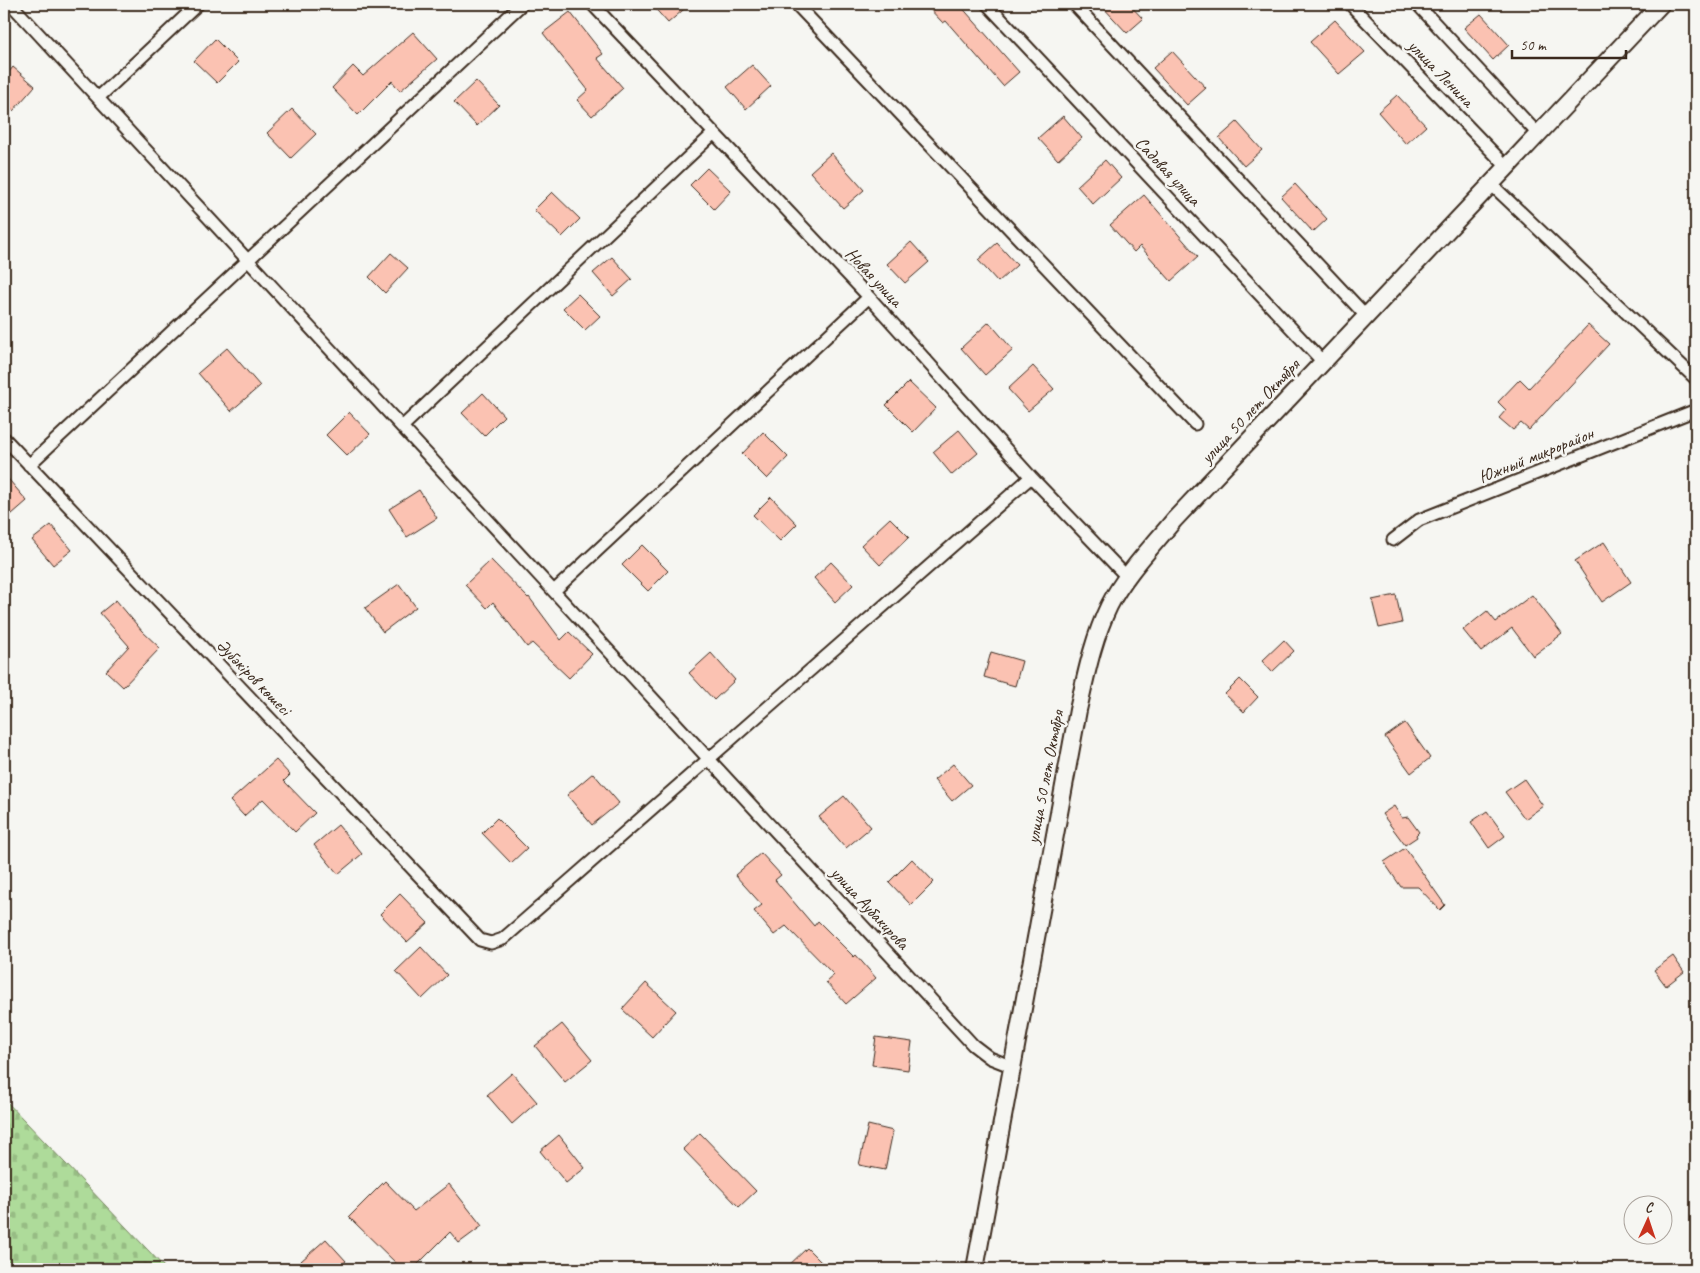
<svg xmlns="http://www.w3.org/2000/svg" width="1700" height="1273" font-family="Caveat,sans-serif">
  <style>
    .cemetery { fill: url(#cemetery-stones); stroke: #74825c }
    .building { fill: #fbc2b2; stroke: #3b2a1e }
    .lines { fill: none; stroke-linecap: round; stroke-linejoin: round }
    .minor-casing { stroke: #3b2a1e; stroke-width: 15 }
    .secondary-casing { stroke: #3b2a1e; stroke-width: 20 }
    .minor { stroke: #f6f6f2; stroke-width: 11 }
    .secondary { stroke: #f6f6f2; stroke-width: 16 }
    .labels { text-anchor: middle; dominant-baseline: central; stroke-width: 5; stroke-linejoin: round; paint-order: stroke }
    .street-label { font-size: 18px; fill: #3b2a1e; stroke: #f6f6f2 }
  </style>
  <defs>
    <pattern id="cemetery-stones" width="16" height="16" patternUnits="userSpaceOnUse" patternTransform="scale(1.25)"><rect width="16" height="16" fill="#aedb9a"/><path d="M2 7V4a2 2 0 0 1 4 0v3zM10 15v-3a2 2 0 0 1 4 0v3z" fill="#97bc84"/></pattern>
  </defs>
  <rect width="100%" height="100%" fill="#f6f6f2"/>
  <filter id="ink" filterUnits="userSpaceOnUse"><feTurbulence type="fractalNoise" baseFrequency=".02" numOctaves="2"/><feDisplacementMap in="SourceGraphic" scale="10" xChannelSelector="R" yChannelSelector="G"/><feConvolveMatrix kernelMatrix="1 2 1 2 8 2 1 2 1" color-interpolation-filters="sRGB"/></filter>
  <g filter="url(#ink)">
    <!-- cemetery -->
    <path class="cemetery" d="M4 1099 166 1269H4Z"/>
    <!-- building -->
    <path class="building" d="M651 4H690L668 23Z
      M925 4H959L1019 72 1003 86 946 21 943 23Z
      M1100 4H1129L1143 19 1127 33Z
      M570 12 603 54 597 58 623 88 592 116 577 100 588 90 543 33Z
      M1481 14 1509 45 1493 60 1464 28Z
      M1335 20 1365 52 1339 74 1310 42Z
      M413 32 437 59 400 91 392 81 358 115 332 88 353 66 363 76Z
      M215 39 238 62 217 83 194 61Z
      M1172 51 1206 88 1187 105 1153 68Z
      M752 65 771 86 746 109 727 87Z
      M13 67 35 86 13 111 4 102V78Z
      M476 81 499 105 477 126 454 102Z
      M1397 95 1426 126 1406 144 1378 112Z
      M292 109 316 134 291 158 267 133Z
      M1063 116 1082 138 1058 160 1038 138Z
      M1237 122 1262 150 1244 166 1219 138Z
      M831 153 864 190 843 208 810 172Z
      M1105 160 1121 178 1093 204 1077 186Z
      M707 168 731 191 714 209 690 185Z
      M1295 184 1327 219 1313 232 1281 197Z
      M552 192 580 219 562 237 534 210Z
      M1144 195 1198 257 1171 281 1140 246 1134 252 1110 225Z
      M911 242 929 262 905 283 887 264Z
      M997 243 1017 265 998 282 978 260Z
      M391 253 408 268 385 293 369 277Z
      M612 257 632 279 613 296 593 273Z
      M578 294 600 316 585 330 563 308Z
      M989 322 1013 350 985 375 961 348Z
      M1588 325 1609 344 1529 430 1521 423 1513 430 1499 418 1506 410 1498 402 1520 379 1529 388Z
      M227 348 260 386 231 411 198 373Z
      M1033 366 1054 389 1028 411 1008 389Z
      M909 382 936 408 913 432 886 405Z
      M483 393 504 416 484 436 462 413Z
      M349 412 370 434 347 456 326 435Z
      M959 430 978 453 952 475 933 452Z
      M763 432 788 457 767 479 742 454Z
      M4 474 27 501 4 521Z
      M419 490 437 518 407 537 389 509Z
      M771 497 797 524 780 541 753 515Z
      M890 518 909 537 880 565 861 545Z
      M51 525 72 550 53 565 32 540Z
      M1604 542 1631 582 1602 602 1575 561Z
      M642 545 668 571 648 591 622 565Z
      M491 560 528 598 529 597 561 640 569 632 592 654 569 678 532 643 527 647 493 602 487 608 465 585Z
      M831 562 853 585 835 602 814 578Z
      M399 584 416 607 383 632 365 608Z
      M1396 595 1402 623 1379 628 1372 600Z
      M1532 595 1562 634 1533 656 1512 628 1481 652 1463 630 1487 611 1496 622Z
      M116 600 142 631 160 648 123 687 106 671 129 646 100 613Z
      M1284 640 1294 651 1272 672 1262 661Z
      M991 652 1022 661 1015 686 984 677Z
      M711 653 735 680 714 700 689 673Z
      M1240 679 1258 697 1244 712 1225 694Z
      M1405 723 1430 758 1411 773 1385 737Z
      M276 760 290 775 284 781 315 813 295 832 263 799 244 816 230 801Z
      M953 764 971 785 952 801 934 780Z
      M593 773 619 803 592 825 567 795Z
      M1524 779 1543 806 1525 819 1505 792Z
      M844 796 871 827 846 848 819 817Z
      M1394 806 1402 818 1408 817 1419 832 1416 835 1417 837 1405 845 1382 814Z
      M1487 811 1505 836 1489 848 1471 822Z
      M497 818 527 848 511 863 482 833Z
      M338 825 362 854 338 874 314 845Z
      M1405 848 1445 905 1440 910 1418 887H1401L1384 862Z
      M761 853 781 875 775 880 814 926 818 921 854 957 856 955 876 978 846 1004 826 982 834 975 786 926 774 935 754 911 762 905 735 875Z
      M912 859 934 882 911 905 889 882Z
      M400 894 428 923 407 942 380 914Z
      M421 947 447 975 422 999 396 971Z
      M1673 956 1684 972 1666 986 1654 970Z
      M646 983 676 1011 652 1037 622 1009Z
      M562 1024 592 1060 565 1082 535 1046Z
      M876 1037 912 1042 908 1070 872 1065Z
      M512 1073 537 1102 512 1124 487 1095Z
      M868 1125 893 1131 885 1170 859 1165Z
      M700 1133 756 1191 739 1207 683 1149Z
      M559 1135 585 1168 566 1183 540 1151Z
      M385 1181 414 1211 449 1184 482 1226 459 1243 450 1232 413 1269H402L349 1217Z
      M326 1239 346 1261 337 1269H308L301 1261Z
      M807 1248 828 1269H785Z"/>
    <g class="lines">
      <defs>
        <path id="minor" d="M11 4 973 1045 990 1058 1013 1067
          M592 4 869 297 1031 477 1127 577
          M796 4 1195 424
          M987 4 1323 362
          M1074 4 1367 317
          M1350 4 1507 167
          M1417 4 1538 134
          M98 98 198 4
          M1491 184 1696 379
          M402 427 714 133
          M4 438 480 940 491 943 503 939 1031 477
          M29 465 522 4
          M1393 540 1419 520 1696 410
          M554 591 869 297"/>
        <path id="secondary" d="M975 1269 1078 710C1086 675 1093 639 1109 606 1125 574 1152 547 1174 520L1661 4"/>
      </defs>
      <!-- minor casing -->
      <use href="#minor" class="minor-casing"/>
      <!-- secondary casing -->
      <use href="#secondary" class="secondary-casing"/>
      <!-- minor -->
      <use href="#minor" class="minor"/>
      <!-- secondary -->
      <use href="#secondary" class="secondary"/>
    </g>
  </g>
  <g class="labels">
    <!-- street labels -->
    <g class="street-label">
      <text transform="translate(1441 73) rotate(46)">улица Ленина</text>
      <text transform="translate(1168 171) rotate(47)">Садовая улица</text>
      <text transform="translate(874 277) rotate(47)">Новая улица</text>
      <text transform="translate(1250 411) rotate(-47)">улица 50 лет Октября</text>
      <text transform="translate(1536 455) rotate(-22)">Южный микрорайон</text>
      <text transform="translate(254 677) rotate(46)">Әубәкіров көшесі</text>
      <text transform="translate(1045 777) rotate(-79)">улица 50 лет Октября</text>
      <text transform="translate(870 908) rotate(47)">улица Аубакирова</text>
    </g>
  </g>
  <!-- margin -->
  <rect width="1700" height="1273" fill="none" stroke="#f6f6f2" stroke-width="20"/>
  <rect x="10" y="10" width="1680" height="1253" fill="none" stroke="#3b2a1e" stroke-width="2" filter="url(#ink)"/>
  <!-- north arrow -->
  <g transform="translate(1648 1220) rotate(3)"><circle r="24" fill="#f6f6f2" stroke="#aba49d"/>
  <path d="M0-4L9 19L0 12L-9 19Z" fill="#c8321e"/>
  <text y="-8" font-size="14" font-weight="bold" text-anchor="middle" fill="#3b2a1e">С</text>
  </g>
  <!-- scale -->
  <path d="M1512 50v8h114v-8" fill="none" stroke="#3b2a1e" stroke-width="2.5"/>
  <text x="1520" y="50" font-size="15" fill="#3b2a1e" stroke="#f6f6f2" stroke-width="4" paint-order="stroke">50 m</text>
</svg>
